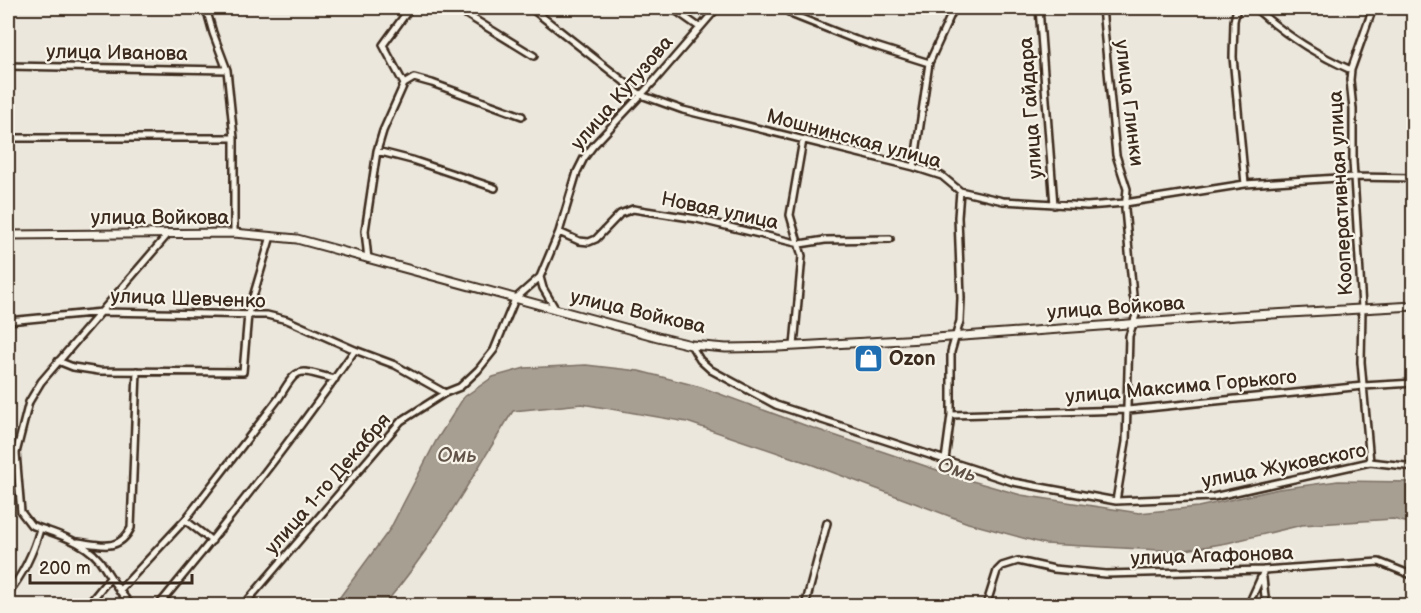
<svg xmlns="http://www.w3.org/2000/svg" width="1421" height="613" font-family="'Balsamiq Sans',sans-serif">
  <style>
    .water { fill: #a89f93; stroke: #7c7064; stroke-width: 1.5 }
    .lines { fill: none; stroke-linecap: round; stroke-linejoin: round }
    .minor-casing { stroke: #3b2a1e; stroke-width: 10 }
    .secondary-casing { stroke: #3b2a1e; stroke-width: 11 }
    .minor { stroke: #f7f3e8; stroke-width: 5 }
    .secondary { stroke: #f7f3e8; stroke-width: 7 }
    .labels { text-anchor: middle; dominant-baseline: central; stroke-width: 4.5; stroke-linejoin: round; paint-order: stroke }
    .street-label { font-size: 20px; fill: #3b2a1e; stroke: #f7f3e8 }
    .poi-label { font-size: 20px; font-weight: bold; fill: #3b2a1e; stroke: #f7f3e8; text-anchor: start }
    .water-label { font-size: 21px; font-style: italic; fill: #615347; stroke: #f7f3e8 }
  </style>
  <rect width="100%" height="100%" fill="#ece7dc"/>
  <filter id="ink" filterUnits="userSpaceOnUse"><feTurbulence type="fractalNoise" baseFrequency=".0167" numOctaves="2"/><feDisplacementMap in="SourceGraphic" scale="12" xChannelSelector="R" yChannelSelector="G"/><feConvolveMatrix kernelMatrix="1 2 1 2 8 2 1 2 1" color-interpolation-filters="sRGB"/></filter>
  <g filter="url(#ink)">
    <!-- water -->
    <path class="water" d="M586 365 639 371 701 387 807 426 958 477 1021 495 1139 513 1198 507 1279 489 1338 481 1413 482V524L1393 519 1302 525 1227 543 1180 551 1045 544 968 523 805 462 687 422 582 404 513 411C472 477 434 546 384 605H334L390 529 436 441 464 397 493 377 525 368Z"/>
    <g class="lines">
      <defs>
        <path id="minor" d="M206 8 213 33 227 70 234 138V233
          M456 8 534 56
          M531 8 641 95 683 110 914 167 942 176 960 191 1003 201 1087 206 1125 203 1245 184 1354 177 1414 178
          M672 8 699 27
          M783 8 793 15 856 40 929 63
          M1039 8 1054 205
          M1102 8 1116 155 1127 189 1125 209 1133 295 1137 312 1129 336 1126 442 1116 501
          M1237 8 1234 21 1233 57 1245 184
          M1255 8C1284 34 1315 54 1351 70
          M8 66 227 70
          M404 84 414 78 432 83 522 116
          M8 138H234
          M377 151 412 160 495 188
          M914 167 929 63 954 8
          M559 232 579 241 589 242 596 239 620 214 633 209 697 219 800 244 825 240 890 239
          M368 259 365 231 377 151 383 131 404 84 383 45 410 8
          M540 277 543 288 556 310
          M8 321 102 312 267 315 287 320 355 350 395 365 445 393 460 387 478 370 494 350 515 299 540 277 559 232 577 172 584 158 593 146 655 80 717 8
          M691 345 700 360 711 370 776 405 1013 482 1116 501 1213 497 1370 462 1414 467
          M794 346 802 256 790 215 803 140
          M58 361 73 367 99 371 243 372 248 314 271 236
          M951 415 1128 410 1363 386 1414 383
          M945 460 951 415V352L960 321 961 298 958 217 960 191
          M1370 462 1361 362 1362 308 1353 161V109L1350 80 1351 70 1373 8
          M185 520 212 541
          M78 542C101 545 119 552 131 528L137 371
          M1263 578 1266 606
          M119 591 185 520 279 398C299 364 298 370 335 379
          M8 593C24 573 33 554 40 529
          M87 606 109 579
          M132 606C119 592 114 583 104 567 90 542 56 534 31 525L21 512 16 453 29 402 41 382 169 233
          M158 606C228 522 293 438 355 350
          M243 606 401 421 445 393
          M805 606 827 523
          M986 606 997 571 1002 566 1018 561 1054 569 1106 574 1263 570 1379 562 1414 576
          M1248 606 1263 573"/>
        <path id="secondary" d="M8 235 234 233 297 239 658 337 691 345 726 348 778 347 922 339 1237 316 1414 306"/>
      </defs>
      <!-- minor casing -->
      <use href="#minor" class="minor-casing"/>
      <!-- secondary casing -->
      <use href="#secondary" class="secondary-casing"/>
      <!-- minor -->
      <use href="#minor" class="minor"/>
      <!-- secondary -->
      <use href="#secondary" class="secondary"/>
    </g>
  </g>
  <!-- icons -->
  <defs>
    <symbol id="shop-square" viewBox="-11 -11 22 22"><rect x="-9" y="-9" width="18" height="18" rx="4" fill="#1f6fb2" stroke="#f7f3e8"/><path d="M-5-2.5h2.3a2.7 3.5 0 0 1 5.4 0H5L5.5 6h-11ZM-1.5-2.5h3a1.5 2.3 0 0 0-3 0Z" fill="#fff"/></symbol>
  </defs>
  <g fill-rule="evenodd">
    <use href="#shop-square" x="852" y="342" width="33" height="33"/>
  </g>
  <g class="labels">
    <!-- street labels -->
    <g class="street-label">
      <text transform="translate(117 53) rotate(1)">улица Иванова</text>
      <text transform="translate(622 93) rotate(-49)">улица Кутузова</text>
      <text transform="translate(1129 103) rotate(83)">улица Глинки</text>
      <text transform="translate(1031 108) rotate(-94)">улица Гайдара</text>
      <text transform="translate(854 139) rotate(15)">Мошнинская улица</text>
      <text transform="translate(1341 193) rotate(-93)">Кооперативная улица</text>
      <text transform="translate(720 211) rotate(12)">Новая улица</text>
      <text x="160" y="218">улица Войкова</text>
      <text transform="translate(188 299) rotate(2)">улица Шевченко</text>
      <text transform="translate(1116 308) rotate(-4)">улица Войкова</text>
      <text transform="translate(638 312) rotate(13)">улица Войкова</text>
      <text transform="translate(1181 387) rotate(-5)">улица Максима Горького</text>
      <text transform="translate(1284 466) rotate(-11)">улица Жуковского</text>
      <text transform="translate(328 484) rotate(-49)">улица 1-го Декабря</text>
      <text transform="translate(1212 556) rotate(-2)">улица Агафонова</text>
    </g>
    <!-- poi labels -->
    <g class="poi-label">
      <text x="889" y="359">Ozon</text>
    </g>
    <!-- water labels -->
    <g class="water-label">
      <text x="457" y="455">Омь</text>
      <text transform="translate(957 470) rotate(18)">Омь</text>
    </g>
  </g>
  <!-- margin -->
  <rect width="1421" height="613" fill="none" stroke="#f7f3e8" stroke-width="30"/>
  <rect x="15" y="15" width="1391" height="583" fill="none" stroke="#3b2a1e" stroke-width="2" filter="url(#ink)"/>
  <!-- scale -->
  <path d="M30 574v9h162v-9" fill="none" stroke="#3b2a1e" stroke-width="3"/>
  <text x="39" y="574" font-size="18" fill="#3b2a1e" stroke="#f7f3e8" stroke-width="4.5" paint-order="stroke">200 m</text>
</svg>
